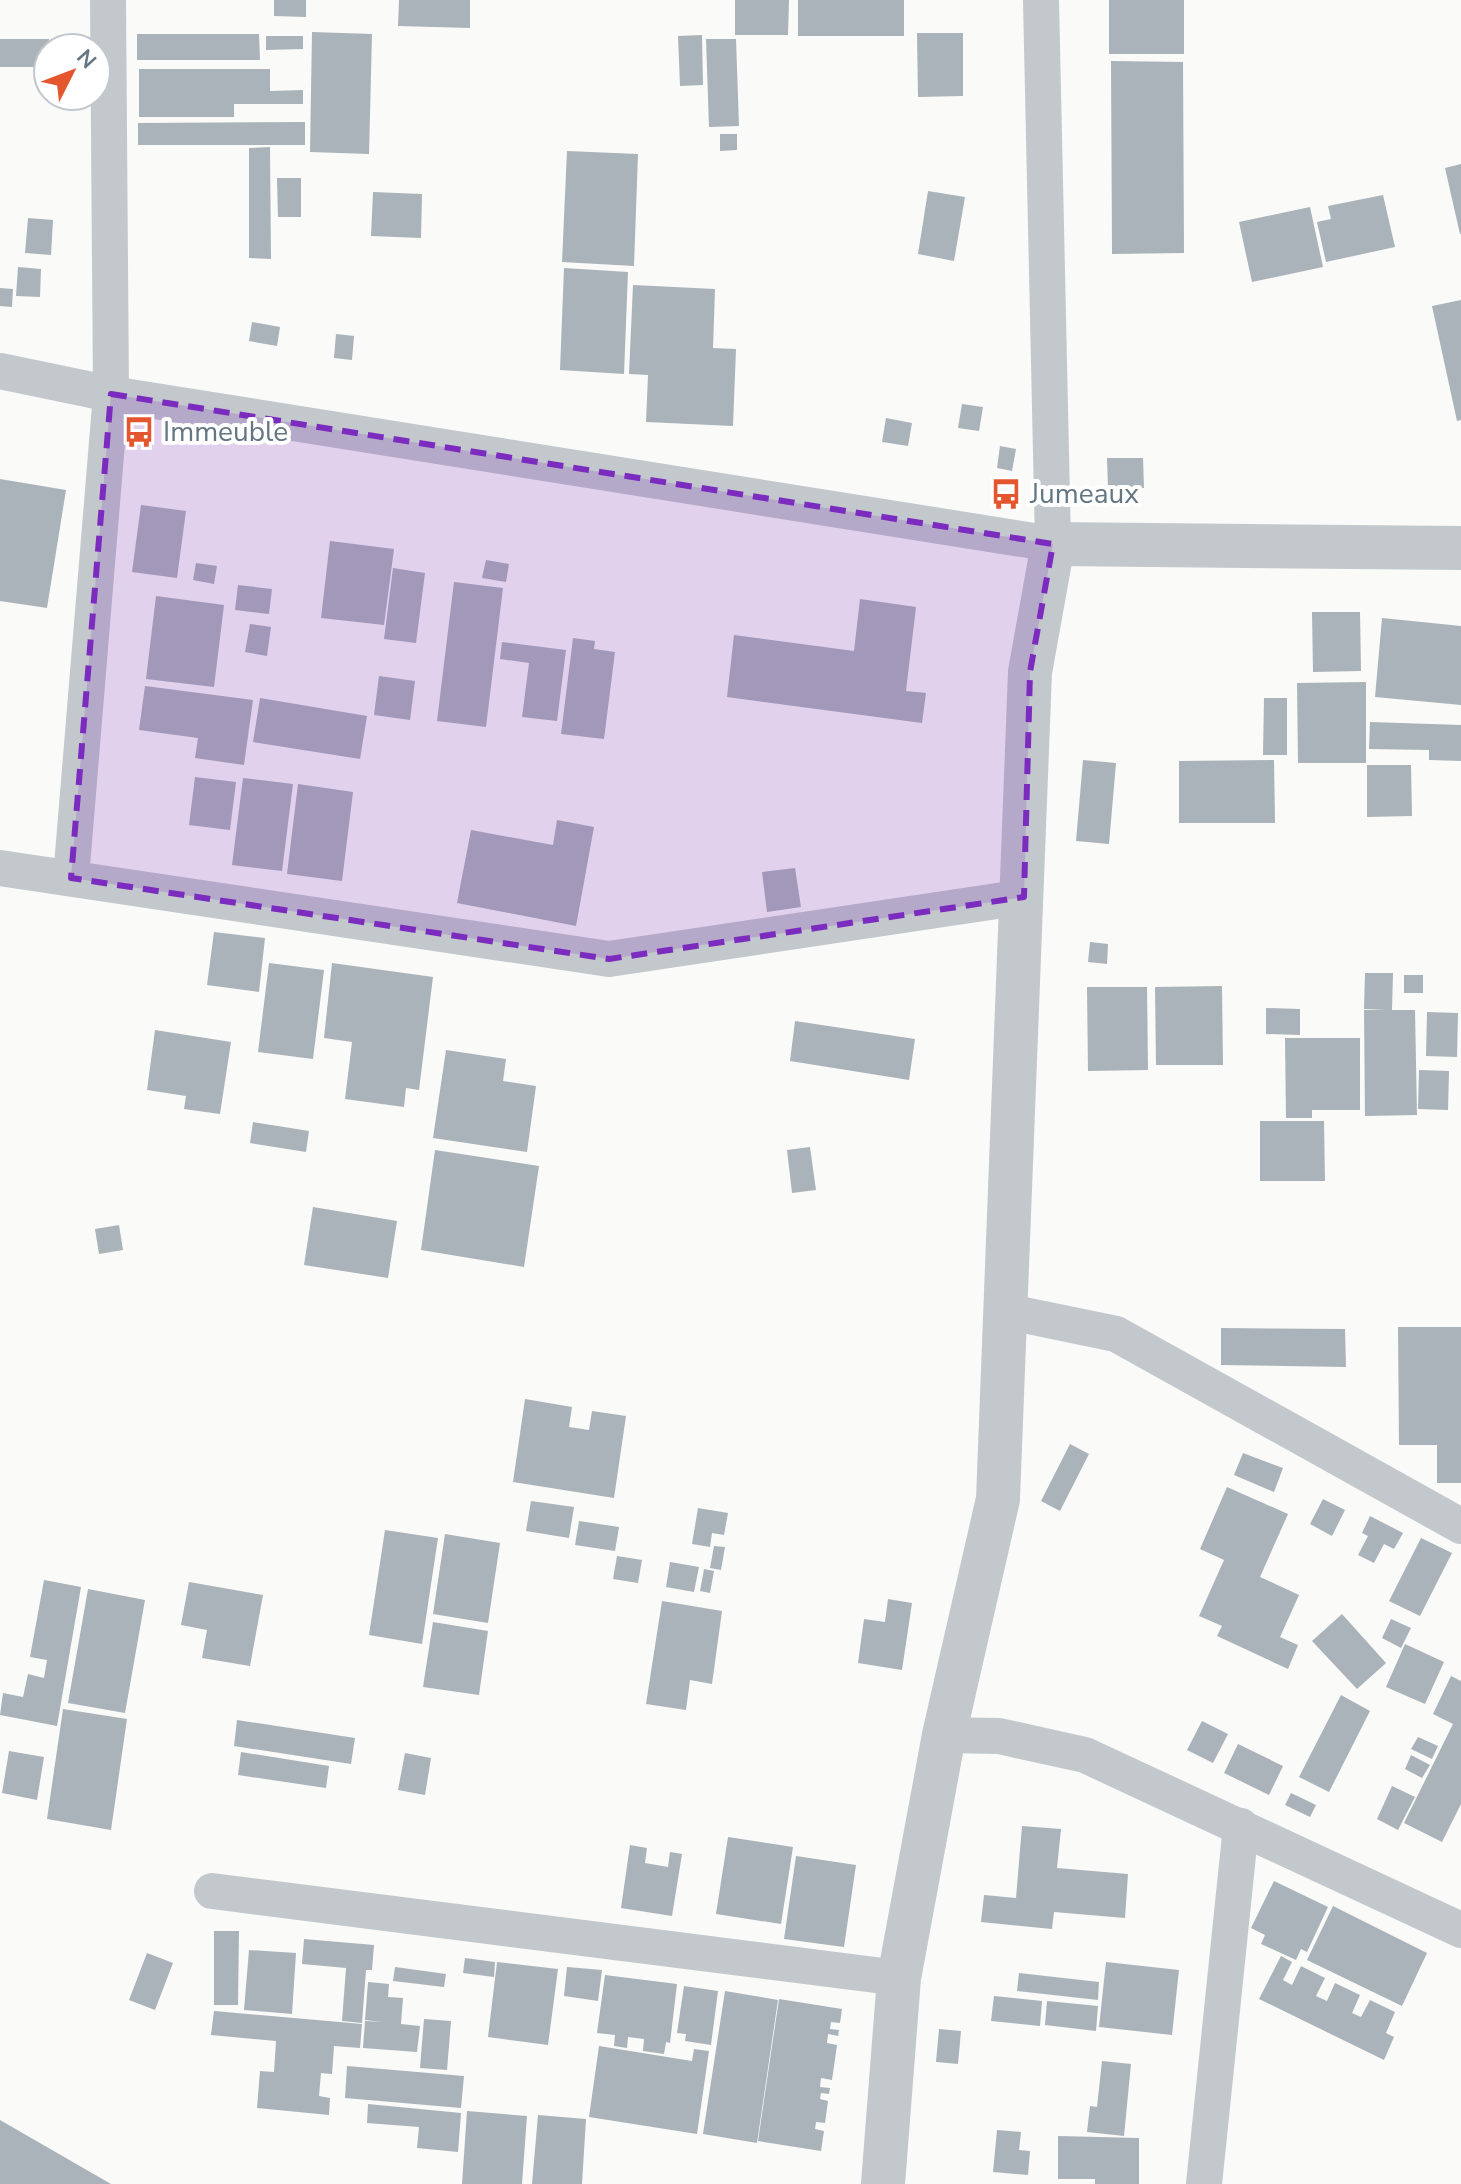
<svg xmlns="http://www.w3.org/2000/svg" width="1461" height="2184" font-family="'Nunito Sans',sans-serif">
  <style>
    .building { fill: #aab3b9 }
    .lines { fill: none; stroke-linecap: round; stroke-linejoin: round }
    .minor { stroke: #c3c8cc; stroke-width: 36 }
    .tertiary { stroke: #c3c8cc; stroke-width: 44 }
    .marked { fill: #7b2cbf; fill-opacity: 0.2; stroke: #7b2cbf; stroke-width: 6; stroke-dasharray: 16 10; stroke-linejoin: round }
    .labels { text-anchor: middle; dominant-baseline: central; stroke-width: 8; stroke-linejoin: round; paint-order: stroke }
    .poi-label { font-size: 28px; fill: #657683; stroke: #fff; text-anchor: start }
  </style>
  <rect width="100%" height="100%" fill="#fafaf8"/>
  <!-- building -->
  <path class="building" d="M274 0H306V17L274 16Z
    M399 0H470V28L398 26Z
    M735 0H789L788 35H735Z
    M798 0H904V36H798Z
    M1109 0H1184V54H1109Z
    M312 32 372 34 369 154 310 152Z
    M917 33H963V96L918 97Z
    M137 34H259L260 60H137Z
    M702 35 703 85 680 86 678 36Z
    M266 36H303V49L266 50Z
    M0 39H49L48 67H0Z
    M706 39H736L739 126 709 127Z
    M1111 61 1183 62 1184 253 1112 254Z
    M139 69H270V91L303 90V104H234V117H139Z
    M305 122V145H138V123Z
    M720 134H737V150L720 151Z
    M270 147 271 259 249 258V148Z
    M567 151 638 154 634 266 562 262Z
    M1461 164V234H1460L1445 168Z
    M277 178H301V217H278Z
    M928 191 965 197 954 261 918 254Z
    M373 192 422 194 421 238 371 236Z
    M1383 195 1395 247 1326 262 1317 222 1331 219 1328 206Z
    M1310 207 1323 267 1252 282 1239 222Z
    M28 218 53 220 51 255 25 253Z
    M18 267 41 269 40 297 16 296Z
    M564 268 628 272 624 374 560 370Z
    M633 285 715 289 713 348 736 349 733 426 646 422 648 375 629 374Z
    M0 288 13 289 12 307 0 306Z
    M1461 300V420L1457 421 1432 306Z
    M252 322 280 327 277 346 249 341Z
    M336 334 354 336 352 360 334 358Z
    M962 404 983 407 979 431 958 428Z
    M886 418 912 423 908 446 882 442Z
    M1000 446 1016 449 1012 471 997 468Z
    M1107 458H1143L1144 488H1108Z
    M0 479 66 490 47 608 0 601Z
    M141 505 186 511 177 578 132 572Z
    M330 541 394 549 384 625 321 618Z
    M486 560 509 564 506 582 482 578Z
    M196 563 217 566 214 584 193 580Z
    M393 568 425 573 416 643 384 639Z
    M454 582 503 588 486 727 437 721Z
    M238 585 272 589 269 614 235 610Z
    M156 596 224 605 214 687 146 679Z
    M860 599 916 607 906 691 926 693 922 723 727 697 734 635 854 651Z
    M1312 612H1360L1361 671 1313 672Z
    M1382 618 1461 626V705L1375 697Z
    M250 624 271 627 267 656 245 652Z
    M573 638 595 641 594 649 615 652 604 739 561 734Z
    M502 642 566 650 557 721 522 717 529 663 500 659Z
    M379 676 415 681 410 720 374 715Z
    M1366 682V763H1298L1297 683Z
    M145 686 253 700 244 765 195 758 198 738 139 730Z
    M260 698 367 716 360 759 253 742Z
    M1264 698H1287V755H1263Z
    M1370 722 1461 725V761L1429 760V750L1369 749Z
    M1083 760 1116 763 1109 844 1076 841Z
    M1274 760 1275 823H1179V761Z
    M1367 765H1411L1412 816 1367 817Z
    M195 777 236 782 230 830 189 825Z
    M243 778 293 784 282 871 232 865Z
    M298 784 353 792 342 881 287 874Z
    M557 820 594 827 576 926 457 903 471 830 553 845Z
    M795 868 801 907 767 912 762 872Z
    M214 932 265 938 259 992 207 985Z
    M1090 942 1108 944 1107 964 1088 962Z
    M269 963 324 970 313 1059 258 1052Z
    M332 963 433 977 419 1090 406 1088 404 1107 345 1099 352 1042 324 1038Z
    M1365 973H1393L1392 1010H1415L1417 1115 1365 1116 1364 1010 1386 1009H1364Z
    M1404 975H1423V993H1404Z
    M1222 986 1223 1065H1156L1155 987Z
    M1087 987H1147L1148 1070 1088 1071Z
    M1266 1008 1300 1009V1035L1266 1034Z
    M1427 1012 1458 1013 1457 1057 1426 1056Z
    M795 1021 915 1039 909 1080 790 1061Z
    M155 1030 231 1042 220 1114 184 1109 186 1096 147 1090Z
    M1285 1038H1360V1110H1312V1118H1286Z
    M446 1050 506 1059 503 1081 536 1086 527 1152 433 1138Z
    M1419 1070 1449 1071 1448 1110 1418 1109Z
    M1260 1121H1324L1325 1181H1260Z
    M253 1122 309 1131 306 1152 250 1143Z
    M810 1147 816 1190 792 1193 787 1150Z
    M435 1150 539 1166 524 1267 421 1250Z
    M313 1207 397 1221 388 1278 304 1265Z
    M119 1225 123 1250 99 1254 95 1229Z
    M1398 1327H1461V1483H1437V1445H1399Z
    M1221 1328 1345 1329 1346 1367 1221 1365Z
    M525 1399 572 1407 569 1427 589 1430 592 1411 626 1416 614 1498 513 1482Z
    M1070 1444 1089 1454 1060 1511 1041 1501Z
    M1243 1453 1283 1468 1274 1492 1234 1475Z
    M1227 1487 1288 1514 1260 1577 1299 1595 1280 1637 1298 1645 1288 1669 1217 1636 1222 1626 1199 1616 1224 1560 1200 1549Z
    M1323 1499 1345 1510 1332 1536 1310 1524Z
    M531 1501 574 1507 569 1538 526 1531Z
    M698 1508 728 1513 724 1535 712 1533 710 1547 692 1544Z
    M1370 1516 1403 1533 1394 1549 1384 1544 1374 1563 1358 1555 1368 1536 1362 1533Z
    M579 1521 619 1527 615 1551 575 1545Z
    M385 1530 438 1538 422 1644 369 1635Z
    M445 1534 500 1543 488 1623 433 1614Z
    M1421 1538 1452 1553 1420 1616 1389 1601Z
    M714 1546 725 1547 721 1570 710 1568Z
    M617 1556 642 1560 638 1583 613 1579Z
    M670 1562 699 1567 694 1592 666 1587Z
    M704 1569 714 1571 710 1593 700 1591Z
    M44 1580 81 1587 57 1726 0 1715 3 1693 23 1697 28 1674 44 1678 47 1660 30 1657Z
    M189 1582 263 1595 250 1666 202 1658 207 1630 181 1625Z
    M88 1589 145 1600 125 1713 68 1703Z
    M888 1599 912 1603 902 1670 858 1663 864 1619 885 1622Z
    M662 1601 722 1611 712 1684 690 1680 686 1710 646 1704Z
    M1342 1614 1386 1663 1357 1689 1312 1641Z
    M1391 1619 1411 1628 1401 1648 1382 1638Z
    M433 1622 488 1631 479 1695 423 1687Z
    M1405 1644 1444 1662 1425 1704 1386 1687Z
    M1451 1676 1461 1681V1804L1442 1842 1404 1823 1453 1724 1433 1714Z
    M1341 1695 1370 1711 1329 1792 1299 1777Z
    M63 1709 127 1719 111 1830 47 1819Z
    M237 1720 355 1738 351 1764 234 1746Z
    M1202 1721 1228 1734 1213 1763 1187 1750Z
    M1418 1737 1438 1746 1432 1759 1411 1749Z
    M1238 1744 1283 1766 1269 1795 1224 1773Z
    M9 1751 44 1757 37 1800 2 1793Z
    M241 1752 329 1766 326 1788 238 1775Z
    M405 1753 431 1758 425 1795 398 1790Z
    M1411 1755 1430 1765 1422 1778 1405 1769Z
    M1392 1786 1415 1797 1398 1830 1377 1819Z
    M1291 1793 1316 1805 1310 1817 1285 1805Z
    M1022 1826 1061 1829 1057 1868 1128 1874 1125 1918 1054 1912 1052 1929 981 1922 984 1895 1016 1898Z
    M728 1837 793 1847 781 1924 716 1914Z
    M630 1845 647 1848 645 1863 668 1867 670 1852 682 1854 672 1916 621 1908Z
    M796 1856 856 1865 844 1947 784 1939Z
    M1274 1881 1328 1907 1307 1952 1301 1949 1296 1960 1261 1944 1265 1935 1251 1928Z
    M1333 1906 1427 1953 1402 2006 1307 1960Z
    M214 1931H239L238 2005H214Z
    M304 1939 374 1945 372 1970H366L362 2023 342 2021 346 1968 302 1964Z
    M249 1950 296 1953 292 2014 244 2010Z
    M147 1953 173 1963 155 2010 129 2000Z
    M1281 1956 1292 1962 1283 1980 1292 1985 1301 1966 1325 1978 1316 1996 1327 2001 1335 1983 1360 1995 1352 2013 1361 2017 1370 2000 1395 2012 1386 2033 1394 2037 1384 2060 1259 1999Z
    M465 1958 495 1962 494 1977 463 1973Z
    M497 1962 558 1969 548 2045 488 2037Z
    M1106 1962 1179 1970 1172 2035 1099 2027Z
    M395 1967 446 1974 444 1987 393 1981Z
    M567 1967 602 1970 598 2001 564 1996Z
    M1019 1973 1099 1982 1098 2000 1017 1991Z
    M605 1975 677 1984 670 2043 666 2042 664 2054 643 2051 644 2039 628 2037 627 2048 614 2046 615 2035 597 2033Z
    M368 1982 389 1984 388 1997 403 1998 401 2024 420 2026 417 2052 363 2048 365 2021 382 2022 365 2020Z
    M684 1986 718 1991 711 2045 685 2041 686 2034 677 2033Z
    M725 1991 778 2000 757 2143 703 2134Z
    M994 1996 1042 2001 1040 2026 991 2021Z
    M779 1999 842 2009 840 2023 831 2022 830 2029 839 2030 838 2036 828 2034 827 2043 837 2045 832 2080 821 2078 820 2087 830 2088 829 2094 821 2093 820 2099 828 2101 825 2123 816 2122 815 2129 824 2131 821 2151 758 2141Z
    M1047 2001 1098 2006 1096 2031 1045 2025Z
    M214 2011 362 2024 360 2048 334 2046 332 2074 321 2073 319 2096 330 2098 329 2115 257 2108 260 2071 274 2072 276 2041 211 2035Z
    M424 2019 451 2021 447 2070 420 2068Z
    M939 2029 961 2031 958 2064 936 2062Z
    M599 2046 692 2061 694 2049 709 2051 697 2134 589 2117Z
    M1102 2061 1131 2064 1124 2136 1087 2132 1090 2106 1097 2107Z
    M347 2066 464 2076 461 2108 345 2098Z
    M368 2104 461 2113 458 2152 417 2148 419 2127 367 2123Z
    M467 2111 527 2116 522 2184H462Z
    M538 2115 586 2119 582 2184H532Z
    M0 2120 111 2184H0Z
    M997 2130 1021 2132 1019 2150 1030 2151 1028 2175 993 2172Z
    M1058 2136 1139 2138V2184H1095V2179H1058Z"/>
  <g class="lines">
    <!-- minor -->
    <path class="minor" d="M0 371 111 394 1053 544 1041 0
      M0 868 609 959 1024 897
      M71 878 111 394 108 0
      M1005 1311 1116 1334 1461 1526
      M944 1735 999 1736 1085 1755 1461 1930
      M212 1891 899 1978
      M1204 2184 1241 1826"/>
    <!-- tertiary -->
    <path class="tertiary" d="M883 2184 899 1978 944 1735 998 1499 1030 672 1053 544 1461 548"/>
  </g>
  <!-- marked area -->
  <path class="marked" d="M111 394 1053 544 1030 672 1024 897 609 959 71 878Z"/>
  <!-- icons -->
  <defs>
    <symbol id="bus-bare" viewBox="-9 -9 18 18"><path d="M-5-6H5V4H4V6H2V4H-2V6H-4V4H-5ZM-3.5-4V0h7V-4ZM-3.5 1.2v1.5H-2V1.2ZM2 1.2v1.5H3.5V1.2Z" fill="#e4572e" stroke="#fff" stroke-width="2.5" paint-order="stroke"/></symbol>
  </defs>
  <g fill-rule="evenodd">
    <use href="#bus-bare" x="117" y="410" width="44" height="44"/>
    <use href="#bus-bare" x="984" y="472" width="44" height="44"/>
  </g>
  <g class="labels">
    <!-- poi labels -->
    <g class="poi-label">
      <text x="163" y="432">Immeuble</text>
      <text x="1030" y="494">Jumeaux</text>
    </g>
  </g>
  <!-- north arrow -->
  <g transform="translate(72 72) rotate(48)"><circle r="38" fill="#ffffff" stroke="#c1c8cd" stroke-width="2"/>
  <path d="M0-6L14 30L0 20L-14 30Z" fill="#e4572e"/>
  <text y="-12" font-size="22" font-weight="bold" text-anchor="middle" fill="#657683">N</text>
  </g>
</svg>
